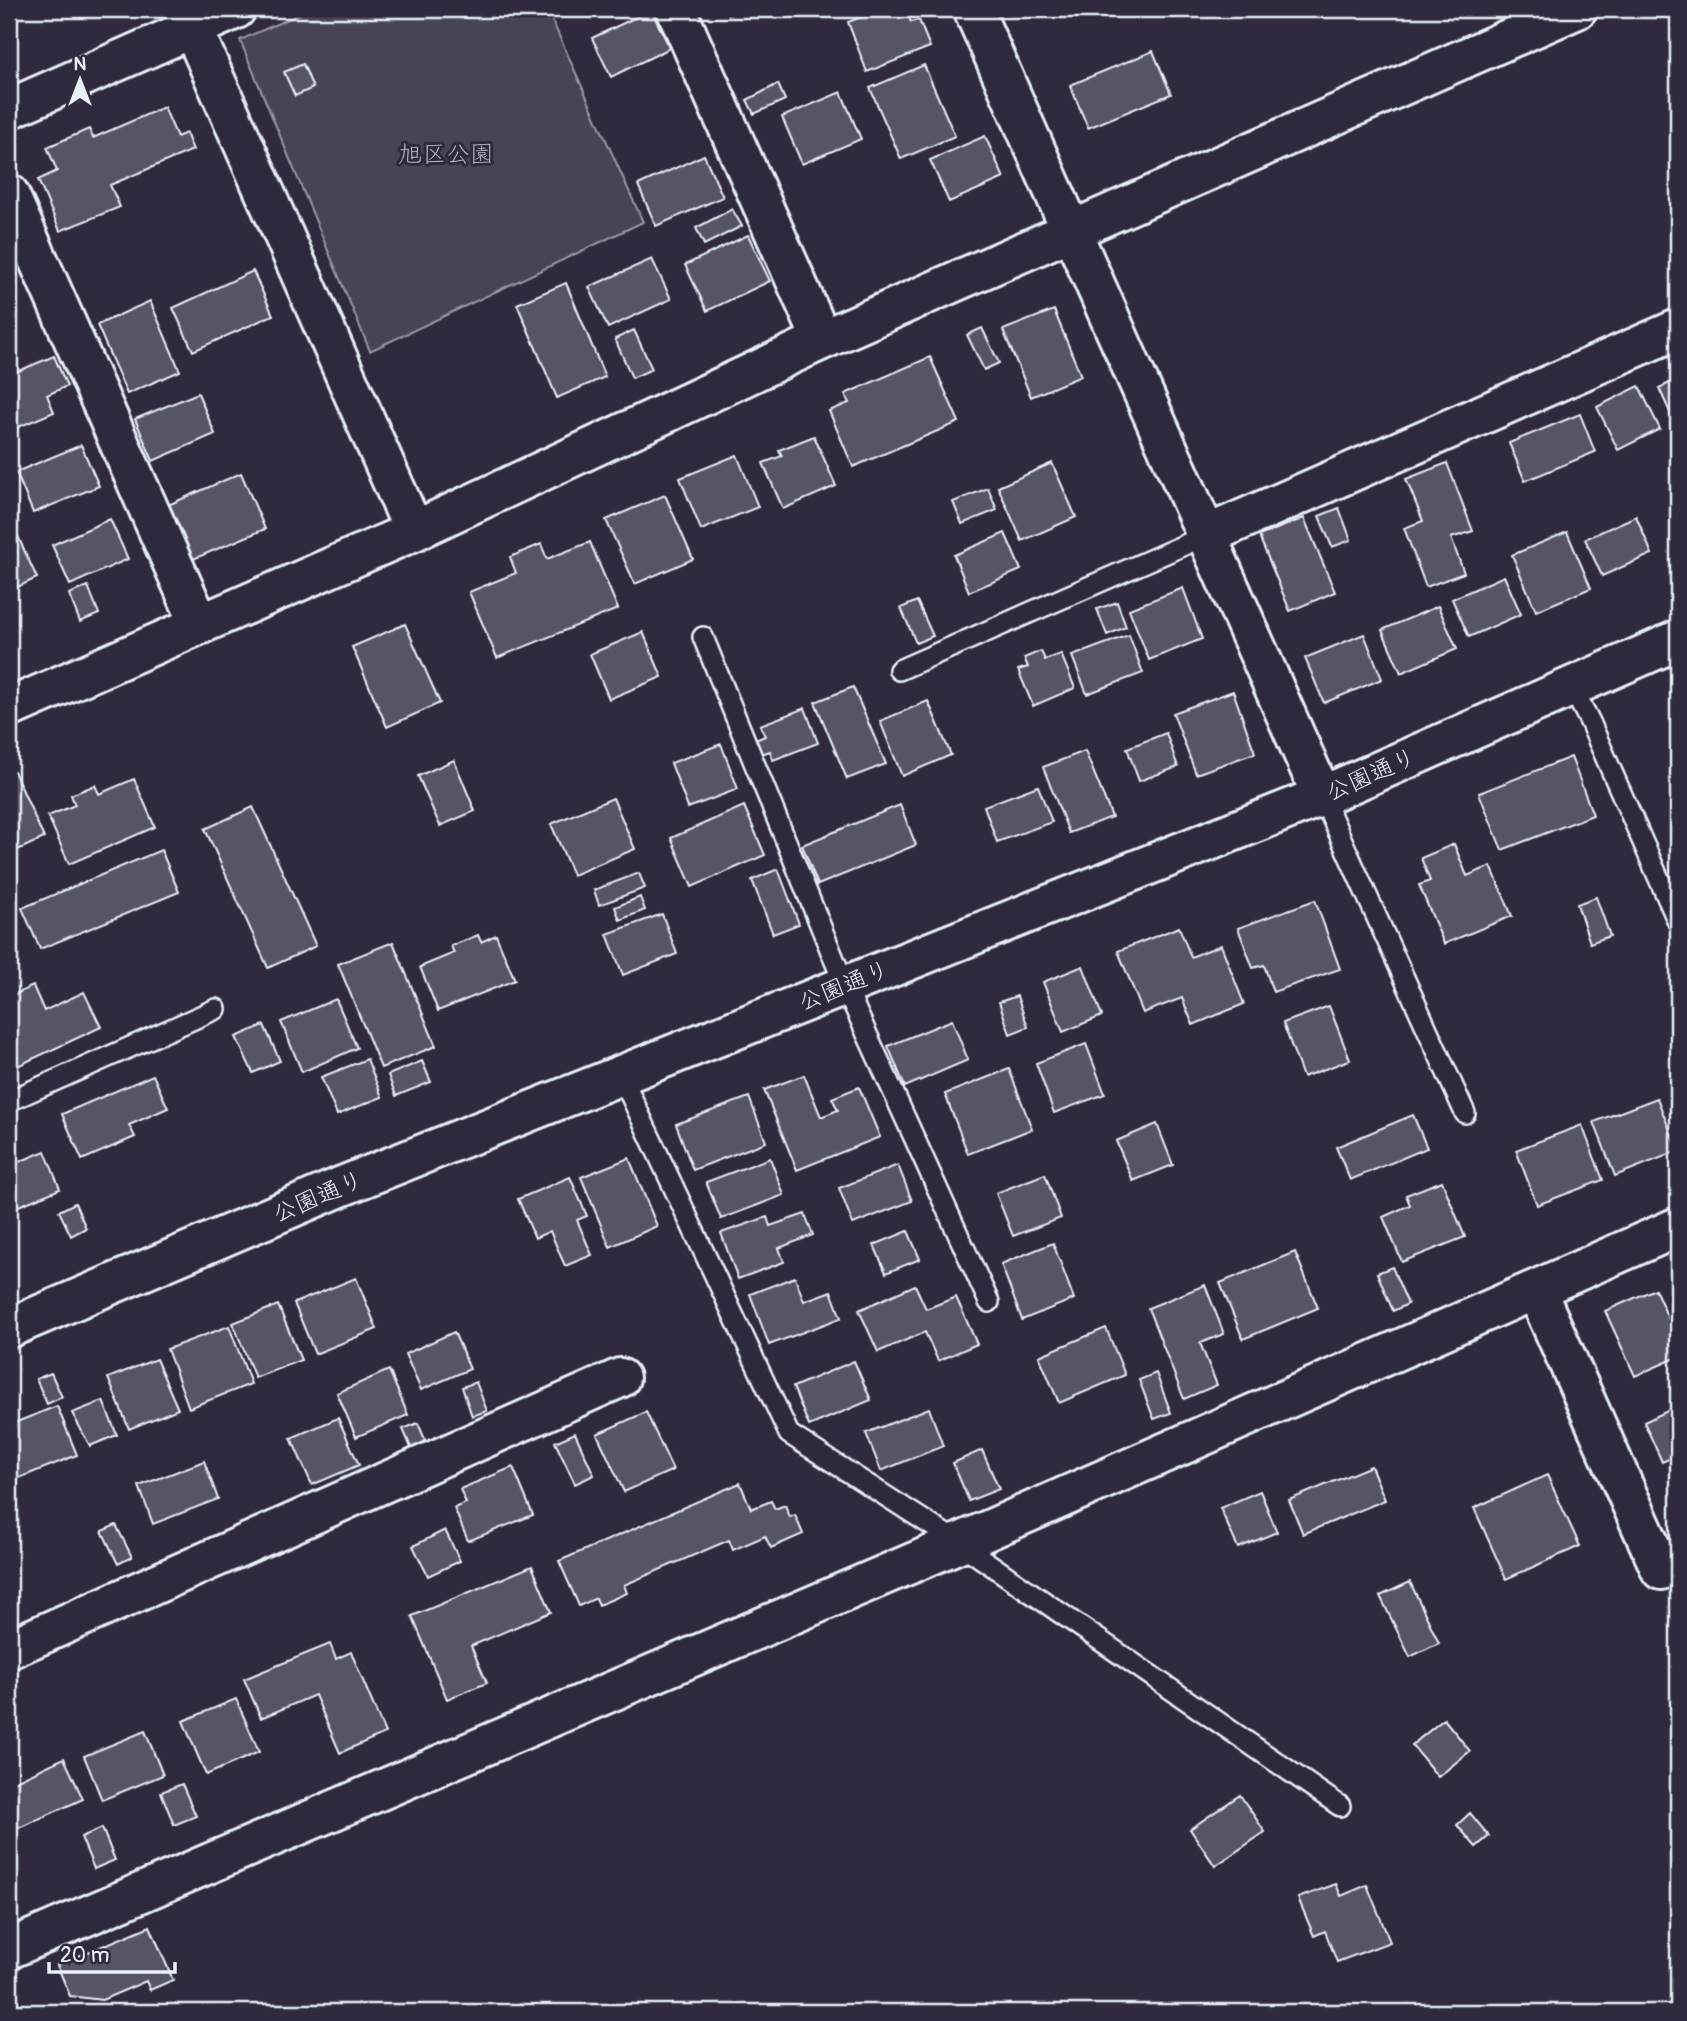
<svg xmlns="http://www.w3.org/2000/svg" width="1687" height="2021" font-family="Pangolin,'Klee One',sans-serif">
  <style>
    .green { fill: #464455; stroke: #979aa6; stroke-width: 2 }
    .building { fill: #575565; stroke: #e8f1f8; stroke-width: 2 }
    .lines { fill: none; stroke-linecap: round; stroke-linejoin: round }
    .lane-casing { stroke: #e8f1f8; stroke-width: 24 }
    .street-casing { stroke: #e8f1f8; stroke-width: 44 }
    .secondary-casing { stroke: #e8f1f8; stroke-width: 44 }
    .lane { stroke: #2f2a3d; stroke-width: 19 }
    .street { stroke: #2f2a3d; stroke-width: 38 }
    .secondary { stroke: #2f2a3d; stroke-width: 38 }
    .labels { text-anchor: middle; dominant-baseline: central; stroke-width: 6; stroke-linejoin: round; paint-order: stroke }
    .park-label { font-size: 24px; fill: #afb4bf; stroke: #2f2a3d }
    .street-label { font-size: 24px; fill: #e8f1f8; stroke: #2f2a3d }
  </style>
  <rect width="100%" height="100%" fill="#2f2a3d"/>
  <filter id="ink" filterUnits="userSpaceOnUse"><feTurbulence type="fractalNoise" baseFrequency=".0143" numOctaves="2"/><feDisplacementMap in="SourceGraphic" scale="14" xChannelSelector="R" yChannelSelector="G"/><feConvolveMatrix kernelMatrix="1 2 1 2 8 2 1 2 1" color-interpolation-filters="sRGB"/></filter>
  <g filter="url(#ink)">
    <!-- green -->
    <path class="green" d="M311 9H547L643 222 370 351 240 40Z"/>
    <!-- building -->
    <path class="building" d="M78 9H100L81 17Z
      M726 9H744L729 15Z
      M882 9H906L911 22 919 20 930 47 867 72 848 22Z
      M651 10 670 48 611 77 592 38Z
      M1153 51 1171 94 1088 128 1070 85Z
      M303 64 313 88 295 96 284 72Z
      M924 65 955 136 901 159 870 88Z
      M778 84 785 100 754 114 747 100Z
      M841 92 861 139 802 164 782 117Z
      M164 107 177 137 186 133 193 150 110 185 120 207 60 231 38 180 57 171 47 147 89 129 93 138Z
      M985 136 1004 178 949 202 930 160Z
      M704 155 723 197 656 226 638 185Z
      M732 209 742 226 704 245 696 228Z
      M748 235 770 281 707 311 685 265Z
      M652 259 671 299 608 328 589 287Z
      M9 260 16 261 13 285H9Z
      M253 271 273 315 193 351 173 308Z
      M566 283 605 377 557 398 517 304Z
      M150 301 180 371 127 394 97 325Z
      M1054 310 1081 376 1031 397 1003 330Z
      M982 328 999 363 984 370 967 335Z
      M634 330 652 369 632 378 615 339Z
      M54 356 67 386 47 395 54 412 9 431V375Z
      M930 357 959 422 853 467 829 411 849 403 845 394Z
      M1678 379V430L1659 388Z
      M1639 386 1660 429 1618 450 1597 407Z
      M198 393 215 434 153 461 135 419Z
      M1580 414 1595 452 1525 481 1509 443Z
      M814 436 836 486 783 509 763 463 782 456 779 450Z
      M81 445 99 486 33 513 16 472Z
      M737 455 758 507 701 530 680 478Z
      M1052 463 1076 517 1022 541 998 487Z
      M1447 463 1473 531 1451 538 1464 573 1426 587 1404 528 1423 521 1406 479Z
      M241 473 265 529 191 560 168 505Z
      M988 488 997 510 962 524 953 502Z
      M665 495 693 559 635 584 606 520Z
      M1339 508 1351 540 1332 547 1319 516Z
      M1636 516 1652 554 1602 576 1585 539Z
      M1304 518 1335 592 1290 611 1259 536Z
      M110 519 128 559 70 585 52 545Z
      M14 528 37 578 9 591V531Z
      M1567 532 1591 588 1536 611 1512 555Z
      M1005 533 1021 570 969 592 954 555Z
      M590 542 618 609 497 658 469 592 516 573 510 557 541 544 547 559Z
      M1504 576 1521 614 1469 637 1452 599Z
      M88 586 99 614 80 622 69 594Z
      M1183 588 1202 639 1149 660 1129 609Z
      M917 601 933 636 916 643 901 608Z
      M1117 602 1126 627 1107 635 1097 609Z
      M1438 606 1457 649 1401 673 1382 630Z
      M405 624 440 703 387 727 352 647Z
      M643 632 662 677 609 699 590 654Z
      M1364 634 1382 679 1324 703 1305 658Z
      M1129 635 1143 673 1087 694 1072 656Z
      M1041 651 1045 660 1061 654 1075 688 1033 706 1018 670 1028 667 1024 658Z
      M853 687 886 764 847 779 815 702Z
      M1233 691 1255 753 1196 774 1173 713Z
      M928 701 951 755 902 776 880 721Z
      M805 708 818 743 773 760 770 751 759 755 753 741 765 736 760 725Z
      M1166 733 1178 767 1139 781 1127 748Z
      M721 744 738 789 688 808 671 763Z
      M1085 751 1112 817 1069 833 1043 767Z
      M1571 757 1593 815 1502 850 1479 793Z
      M454 760 475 811 440 826 418 776Z
      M14 771 44 838 9 854V773Z
      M134 779 155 827 69 864 48 816 75 805 71 795 95 785 99 794Z
      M1038 786 1052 822 997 842 984 806Z
      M613 798 635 849 573 875 551 824Z
      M900 805 916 845 818 885 802 845Z
      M744 806 765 855 692 887 671 838Z
      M253 807 316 946 268 968 205 829Z
      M1454 844 1467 876 1491 866 1512 916 1444 944 1419 885 1430 881 1421 858Z
      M161 850 179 892 40 949 22 908Z
      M778 869 799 924 773 934 752 880Z
      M639 873 645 888 599 905 594 890Z
      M640 897 645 910 620 920 615 907Z
      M1596 897 1610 936 1590 943 1577 904Z
      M1315 900 1340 969 1273 992 1264 965 1253 968 1238 928Z
      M662 914 677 954 623 975 607 934Z
      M1179 927 1191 957 1221 945 1244 1004 1193 1025 1182 998 1143 1013 1118 951Z
      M478 935 481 942 496 935 515 980 438 1011 420 967 454 953 451 946Z
      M393 942 436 1046 381 1068 338 964Z
      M1083 966 1102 1016 1063 1032 1043 982Z
      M33 986 44 1011 84 992 101 1027 9 1070V1018L12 1017 9 1010V997Z
      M1017 996 1028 1027 1010 1034 999 1002Z
      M336 999 357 1048 302 1072 281 1022Z
      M1329 1006 1350 1060 1303 1077 1283 1023Z
      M952 1020 968 1060 905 1087 888 1046Z
      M264 1025 280 1061 253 1073 236 1037Z
      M1086 1044 1105 1094 1054 1113 1036 1063Z
      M367 1059 382 1097 337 1115 321 1077Z
      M422 1061 431 1082 396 1096 388 1075Z
      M1009 1069 1032 1129 968 1154 945 1094Z
      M153 1075 168 1108 129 1125 135 1137 82 1160 62 1114Z
      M804 1075 821 1117 838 1110 832 1098 859 1087 880 1137 797 1170 764 1090Z
      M749 1097 766 1142 693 1170 676 1124Z
      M1657 1098 1678 1151 1615 1176 1594 1122Z
      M1413 1115 1427 1148 1350 1180 1336 1147Z
      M1157 1124 1173 1165 1133 1181 1116 1141Z
      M1582 1125 1603 1180 1537 1205 1516 1150Z
      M45 1151 60 1189 9 1210V1166Z
      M629 1158 657 1226 610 1247 581 1177Z
      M770 1158 784 1195 721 1219 706 1182Z
      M898 1165 912 1201 853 1224 839 1188Z
      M1045 1174 1061 1218 1013 1236 996 1193Z
      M570 1177 587 1216 577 1220 592 1255 565 1266 550 1231 535 1238 518 1199Z
      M1442 1181 1465 1237 1402 1262 1383 1217 1410 1205 1406 1195Z
      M75 1203 86 1228 71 1236 59 1211Z
      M805 1214 813 1235 779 1248 784 1262 738 1279 721 1233 767 1217 770 1226Z
      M908 1231 920 1259 886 1273 874 1245Z
      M1053 1243 1074 1299 1022 1320 1001 1264Z
      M1295 1252 1318 1308 1243 1339 1220 1283Z
      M1392 1267 1408 1304 1393 1311 1377 1273Z
      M795 1277 804 1301 831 1291 841 1318 769 1345 750 1294Z
      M356 1278 377 1329 315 1354 294 1303Z
      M915 1285 926 1309 956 1297 977 1344 938 1361 925 1332 878 1352 859 1310Z
      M1205 1285 1224 1334 1200 1343 1217 1385 1184 1399 1148 1308Z
      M1655 1289 1678 1340V1357L1635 1376 1605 1311Z
      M278 1305 301 1360 255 1378 233 1323Z
      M229 1326 251 1384 189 1408 167 1349Z
      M1106 1328 1125 1375 1059 1403 1039 1356Z
      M454 1332 470 1369 421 1390 405 1354Z
      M156 1359 178 1409 129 1429 108 1378Z
      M854 1361 871 1400 809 1426 793 1387Z
      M389 1370 408 1415 356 1437 337 1393Z
      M51 1373 62 1397 47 1404 36 1379Z
      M1156 1373 1171 1413 1154 1419 1139 1380Z
      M476 1382 487 1411 472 1416 462 1387Z
      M103 1401 117 1435 90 1446 72 1413Z
      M57 1406 77 1455 9 1482V1425Z
      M1678 1406V1455L1662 1462 1644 1422Z
      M929 1408 943 1446 881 1471 866 1433Z
      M646 1412 673 1470 624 1492 597 1434Z
      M338 1418 359 1465 312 1485 291 1438Z
      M418 1423 429 1449 414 1455 403 1429Z
      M575 1433 594 1475 575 1484 555 1442Z
      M982 1450 999 1489 969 1501 953 1463Z
      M204 1461 218 1499 153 1524 139 1486Z
      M1371 1466 1385 1500 1303 1534 1289 1500Z
      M513 1467 533 1515 468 1541 454 1508 466 1503 460 1489Z
      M1547 1475 1580 1546 1506 1579 1474 1508Z
      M740 1483 751 1509 771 1501 775 1509 785 1505 790 1517 795 1515 803 1534 771 1548 765 1536 733 1550 729 1540 624 1585 627 1593 599 1605 596 1598 579 1606 559 1561Z
      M1260 1491 1277 1532 1238 1548 1220 1508Z
      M116 1525 132 1557 118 1564 102 1531Z
      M445 1530 460 1561 428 1576 413 1546Z
      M532 1566 551 1612 471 1646 487 1683 447 1699 412 1616Z
      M1410 1582 1439 1643 1410 1657 1380 1596Z
      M330 1644 336 1659 351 1652 385 1733 340 1753 315 1695 261 1718 244 1679Z
      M236 1699 259 1752 206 1775 183 1721Z
      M1444 1719 1470 1751 1438 1777 1412 1745Z
      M145 1731 163 1775 102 1800 84 1756Z
      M64 1758 83 1799 19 1828 9 1806V1796L12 1794 9 1784Z
      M182 1784 196 1816 174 1825 161 1792Z
      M1240 1795 1265 1832 1215 1866 1190 1829Z
      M1470 1813 1489 1836 1476 1847 1457 1825Z
      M102 1828 115 1860 94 1869 81 1837Z
      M1336 1884 1341 1896 1367 1885 1390 1942 1337 1962 1325 1931 1314 1936 1298 1898Z
      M150 1926 173 1980 150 1990 146 1981 102 2000 70 1996 57 1965Z"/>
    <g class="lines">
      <defs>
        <path id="lane" d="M703 637 845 986 989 1302
          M899 670 1207 535
          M1572 687 1590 722 1678 922
          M1322 796 1465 1113
          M621 1075 789 1434 959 1543 1340 1806
          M9 1101 216 1009"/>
        <path id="street" d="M184 9 414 531
          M676 9 822 340
          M973 9 1322 796
          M9 194 200 625
          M1207 535 1678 329
          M9 708 414 531 822 340 1577 9
          M1536 1290 1661 1570 1678 1562
          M9 1649 620 1378
          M9 1949 959 1543 1678 1227"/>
        <path id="secondary" d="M9 109 236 9
          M9 1328 340 1187 1322 796 1678 640"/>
      </defs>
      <!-- lane casing -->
      <use href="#lane" class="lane-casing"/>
      <!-- street casing -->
      <use href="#street" class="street-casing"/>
      <!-- secondary casing -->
      <use href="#secondary" class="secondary-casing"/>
      <!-- lane -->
      <use href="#lane" class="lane"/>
      <!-- street -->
      <use href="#street" class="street"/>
      <!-- secondary -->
      <use href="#secondary" class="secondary"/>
    </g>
  </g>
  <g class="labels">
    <!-- park labels -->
    <g class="park-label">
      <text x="446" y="154">旭区公園</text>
    </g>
    <!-- street labels -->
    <g class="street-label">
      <text transform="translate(1371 775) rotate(-24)">公園通り</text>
      <text transform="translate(844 986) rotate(-22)">公園通り</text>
      <text transform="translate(318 1197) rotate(-23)">公園通り</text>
    </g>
  </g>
  <!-- margin -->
  <rect width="1687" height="2021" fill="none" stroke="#2f2a3d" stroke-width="35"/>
  <rect x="18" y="18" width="1652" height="1986" fill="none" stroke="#e8f1f8" stroke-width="2.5" filter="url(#ink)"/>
  <!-- north arrow -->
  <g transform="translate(80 80)" stroke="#2f2a3d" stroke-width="5" paint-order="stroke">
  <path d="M0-5L12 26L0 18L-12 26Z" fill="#e8f1f8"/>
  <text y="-10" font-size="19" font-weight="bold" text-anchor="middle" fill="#e8f1f8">N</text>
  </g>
  <!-- scale -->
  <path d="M49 1962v10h126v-10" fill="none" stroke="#e8f1f8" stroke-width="3.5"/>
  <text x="60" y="1962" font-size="21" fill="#e8f1f8" stroke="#2f2a3d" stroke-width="5" paint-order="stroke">20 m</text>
</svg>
